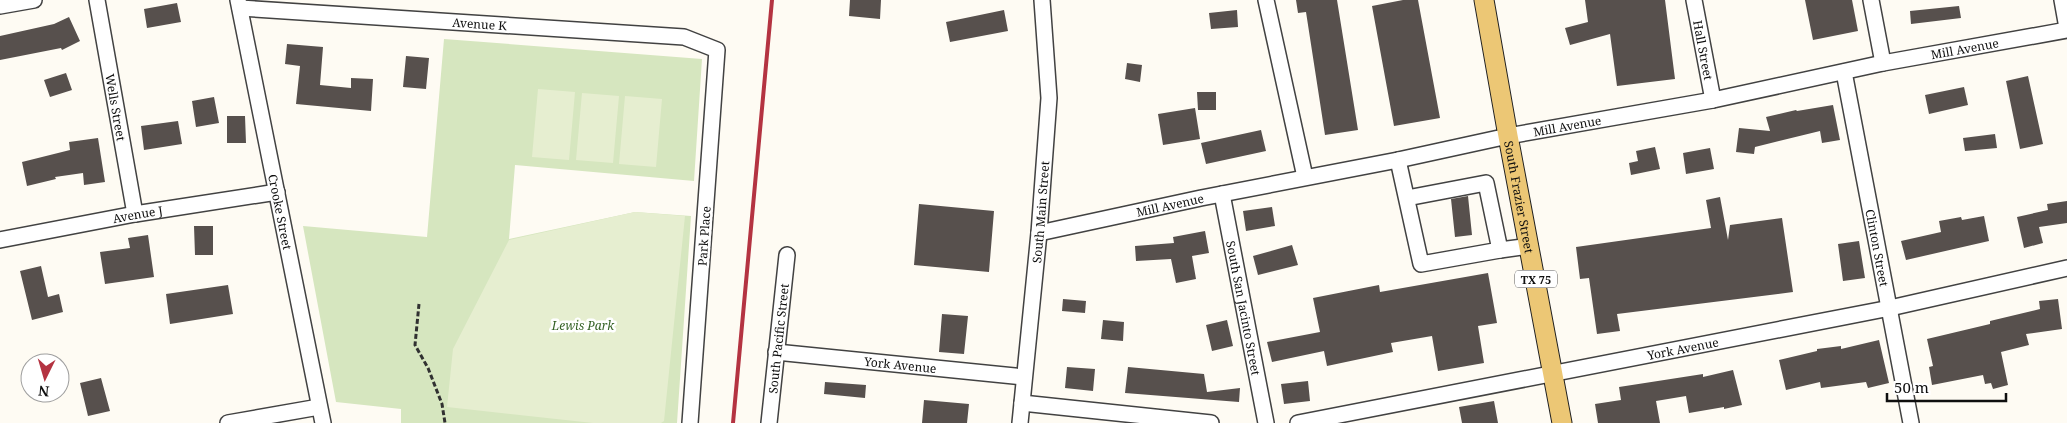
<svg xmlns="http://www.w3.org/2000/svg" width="2067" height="423" font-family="'Noto Serif',serif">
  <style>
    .green { fill: #d6e6bf }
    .pitch { fill: #e6eed0 }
    .building { fill: #57504d }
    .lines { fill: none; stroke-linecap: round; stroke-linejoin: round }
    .minor-casing { stroke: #424242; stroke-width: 18 }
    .major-casing { stroke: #202020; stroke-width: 21 }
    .path { stroke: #313131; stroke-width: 3; stroke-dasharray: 5 2.5; stroke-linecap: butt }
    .minor { stroke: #fff; stroke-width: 15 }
    .major { stroke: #ecc775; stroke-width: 19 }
    .rail { stroke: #b43341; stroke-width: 4 }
    .labels { text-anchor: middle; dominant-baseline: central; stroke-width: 5; stroke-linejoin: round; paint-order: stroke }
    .shield { fill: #fff; stroke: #575757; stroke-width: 1 }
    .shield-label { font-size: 11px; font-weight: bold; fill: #0f0f0f }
    .street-label { font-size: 12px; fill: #0f0f0f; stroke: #fff }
    .park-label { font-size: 12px; font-style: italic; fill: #356225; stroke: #fff }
  </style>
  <rect width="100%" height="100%" fill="#fefbf3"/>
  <!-- green -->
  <path class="green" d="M444 39 702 59 694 181 515 165 509 239 635 212 691 216 677 423H401V409L336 402 303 226 427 237Z"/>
  <!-- pitch -->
  <path class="pitch" d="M538 89 575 92 569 160 532 157Z
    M582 93 619 96 613 163 576 160Z
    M625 96 662 99 656 167 619 164Z
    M635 212 685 216 664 421 661 423H593L447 407 453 349 509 240Z"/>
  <!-- building -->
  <path class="building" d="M850 0H881L880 19 849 16Z
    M1296 0H1337L1358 130 1325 135 1306 12 1298 13Z
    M1403 0H1418L1440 118 1394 126 1372 6Z
    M1585 0H1665L1675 79 1617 86 1610 34 1570 45 1565 28 1588 22Z
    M1805 0H1852L1858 31 1813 40Z
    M177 3 181 22 147 28 144 9Z
    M1959 6 1961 18 1911 24 1910 11Z
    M1004 10 1008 31 950 42 946 22Z
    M1237 10 1238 27 1211 29 1209 13Z
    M69 17 80 41 62 50 61 48 0 60V36L54 24Z
    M287 44 323 47 320 85 351 88V78L373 79 371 111 296 104 300 66 285 64Z
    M406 56 429 58 426 89 403 87Z
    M1127 63 1142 65 1140 82 1125 79Z
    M66 73 72 90 50 97 44 80Z
    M2028 76 2043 144 2020 149 2006 81Z
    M1964 87 1968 105 1929 114 1925 95Z
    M1197 92H1216V110H1198Z
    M214 97 219 123 196 127 192 101Z
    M1833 105 1840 140 1822 143 1820 131 1755 147 1754 154 1736 152 1739 128 1770 131 1766 117 1796 110 1797 111Z
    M1195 108 1200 139 1163 145 1158 114Z
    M227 116H245L246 143H227Z
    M178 121 182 144 144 150 141 126Z
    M1261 130 1266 151 1206 164 1201 143Z
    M1995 134 1997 148 1965 151 1963 138Z
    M98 138 105 182 84 185 83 173 55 177 56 179 27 186 22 162 70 150 69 142Z
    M1655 147 1660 169 1631 175 1629 163 1638 161 1636 151Z
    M1710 148 1714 169 1686 174 1683 153Z
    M1468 196 1472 235 1455 237 1451 199Z
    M1720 197 1728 240 1730 225 1782 218 1793 292 1617 314 1620 331 1597 334 1589 278 1580 279 1576 247 1711 228 1706 200Z
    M2067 201V223L2039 227 2043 243 2024 248 2017 217 2048 210 2047 204Z
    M919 204 994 211 989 272 914 265Z
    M1272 207 1275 226 1246 231 1243 211Z
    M1984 216 1989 241 1906 260 1901 241 1941 232 1939 221 1961 217 1962 220Z
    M194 226H213V255H195Z
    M1205 231 1209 253 1192 256 1196 279 1176 283 1171 259 1136 261 1135 246 1174 243 1173 237Z
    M148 235 154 277 105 284 100 252 130 248 128 238Z
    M1859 241 1865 278 1843 281 1838 244Z
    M1292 245 1298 265 1258 275 1253 256Z
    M41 266 48 297 59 294 63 312 32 320 20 271Z
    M1488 273 1497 323 1478 326 1484 363 1438 371 1432 336 1391 343 1393 352 1327 366 1324 351 1272 362 1267 342 1320 332 1313 298 1379 285 1380 292Z
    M228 285 233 314 170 324 166 294Z
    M1063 299 1086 301 1085 313 1062 311Z
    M2058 299 2062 329 2026 334 2029 345 2001 352 2008 385 1993 389 1991 383 1985 384 1983 375 1932 385 1929 367 1933 366 1927 339 1990 324V321L2040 309 2039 301Z
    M942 314 968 316 964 354 939 352Z
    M1103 320 1124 322 1123 341 1101 339Z
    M1227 320 1233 346 1212 351 1206 325Z
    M1879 340 1889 383 1868 388 1866 382 1821 388 1820 382 1786 390 1779 360 1817 351V349L1841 346V349Z
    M1067 367 1095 369 1093 391 1065 388Z
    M1128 367 1204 374 1207 392 1240 388 1239 402 1125 393Z
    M1733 370 1742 405 1724 409V407L1689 413 1686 396 1656 401 1660 423H1598L1595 404 1621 400 1619 387 1703 374V377Z
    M101 378 110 411 88 416 80 383Z
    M1308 381 1310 401 1284 404 1281 384Z
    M825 382 866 385 865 398 824 394Z
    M924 400 969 404 967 423H922Z
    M1494 401 1498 423H1462L1459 407Z"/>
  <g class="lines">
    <defs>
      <g id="minor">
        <path id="s1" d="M97 0 135 214"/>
        <path id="s2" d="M238 0 323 423"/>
        <path d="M1266 0 1305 177"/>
        <path id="s3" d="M1694 0 1713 100"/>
        <path d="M1871 0 1883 63"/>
        <path d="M2062 0 2067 28"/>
        <path d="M0 6 34 0"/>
        <path id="s4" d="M240 8 684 37 717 50 690 423"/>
        <path id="s5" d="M1844 72 1911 423"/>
        <path d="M1398 160 1421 264 1500 250 1486 183 1407 198"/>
        <path id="s6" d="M1222 194 1266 423"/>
        <path id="s7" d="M1039 233 1201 198 1398 160 1508 136 1713 100 1883 63 2067 30"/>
        <path id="s8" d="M0 240 135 214 277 192"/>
        <path d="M1500 250 1530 246"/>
        <path id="s9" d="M776 352 1024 377"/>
        <path d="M1022 403 1211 423"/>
        <path d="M228 423 319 407"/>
        <path id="s10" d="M769 423 787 255"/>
        <path id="s11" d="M1020 423 1039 233 1049 98 1042 0"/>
        <path id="s12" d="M1298 423 1890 308 2067 268"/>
      </g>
      <g id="major">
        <path id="s13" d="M1484 0 1508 136 1562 423"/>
      </g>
    </defs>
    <!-- minor casing -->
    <use href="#minor" class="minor-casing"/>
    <!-- major casing -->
    <use href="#major" class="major-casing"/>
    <!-- path -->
    <path class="path" d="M419 304 415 345 428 368 442 404 445 423"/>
    <!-- minor -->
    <use href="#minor" class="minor"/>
    <!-- major -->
    <use href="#major" class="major"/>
    <!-- rail -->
    <path class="rail" d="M733 423 772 0"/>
  </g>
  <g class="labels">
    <!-- shield labels -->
    <rect class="shield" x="1515" y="270.5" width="42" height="17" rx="4"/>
    <g class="shield-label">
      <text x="1536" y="279">TX 75</text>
    </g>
    <!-- street labels -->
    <g class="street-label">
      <text stroke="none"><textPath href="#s4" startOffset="240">Avenue K</textPath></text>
      <text stroke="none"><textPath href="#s7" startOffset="944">Mill Avenue</textPath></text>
      <text stroke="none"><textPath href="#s3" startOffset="51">Hall Street</textPath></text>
      <text stroke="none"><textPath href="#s1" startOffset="109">Wells Street</textPath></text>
      <text stroke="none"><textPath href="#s7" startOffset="539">Mill Avenue</textPath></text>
      <text stroke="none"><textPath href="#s13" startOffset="200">South Frazier Street</textPath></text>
      <text stroke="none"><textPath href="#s7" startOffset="134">Mill Avenue</textPath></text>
      <text stroke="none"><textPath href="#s2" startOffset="216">Crooke Street</textPath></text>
      <text stroke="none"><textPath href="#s11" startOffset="212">South Main Street</textPath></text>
      <text stroke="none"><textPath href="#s8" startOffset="140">Avenue J</textPath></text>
      <text transform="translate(704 236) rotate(-86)">Park Place</text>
      <text stroke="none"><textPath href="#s5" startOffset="179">Clinton Street</textPath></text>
      <text stroke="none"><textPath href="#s6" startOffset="116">South San Jacinto Street</textPath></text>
      <text stroke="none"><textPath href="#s10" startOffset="85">South Pacific Street</textPath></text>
      <text stroke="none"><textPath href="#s12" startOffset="392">York Avenue</textPath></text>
      <text stroke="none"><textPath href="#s9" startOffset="125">York Avenue</textPath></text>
    </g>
    <!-- park labels -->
    <g class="park-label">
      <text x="583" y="325">Lewis Park</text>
    </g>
  </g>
  <!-- north arrow -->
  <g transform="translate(45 378) rotate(185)"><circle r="24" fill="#ffffff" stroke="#9f9f9f"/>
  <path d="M0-4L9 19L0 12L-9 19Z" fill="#b43341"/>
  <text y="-8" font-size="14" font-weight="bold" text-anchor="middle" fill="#0f0f0f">N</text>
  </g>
  <!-- scale -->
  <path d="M1887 393v8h119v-8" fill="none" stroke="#0f0f0f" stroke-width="2.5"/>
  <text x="1894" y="393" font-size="15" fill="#0f0f0f" stroke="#ffffff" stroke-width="4" paint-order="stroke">50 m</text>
</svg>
